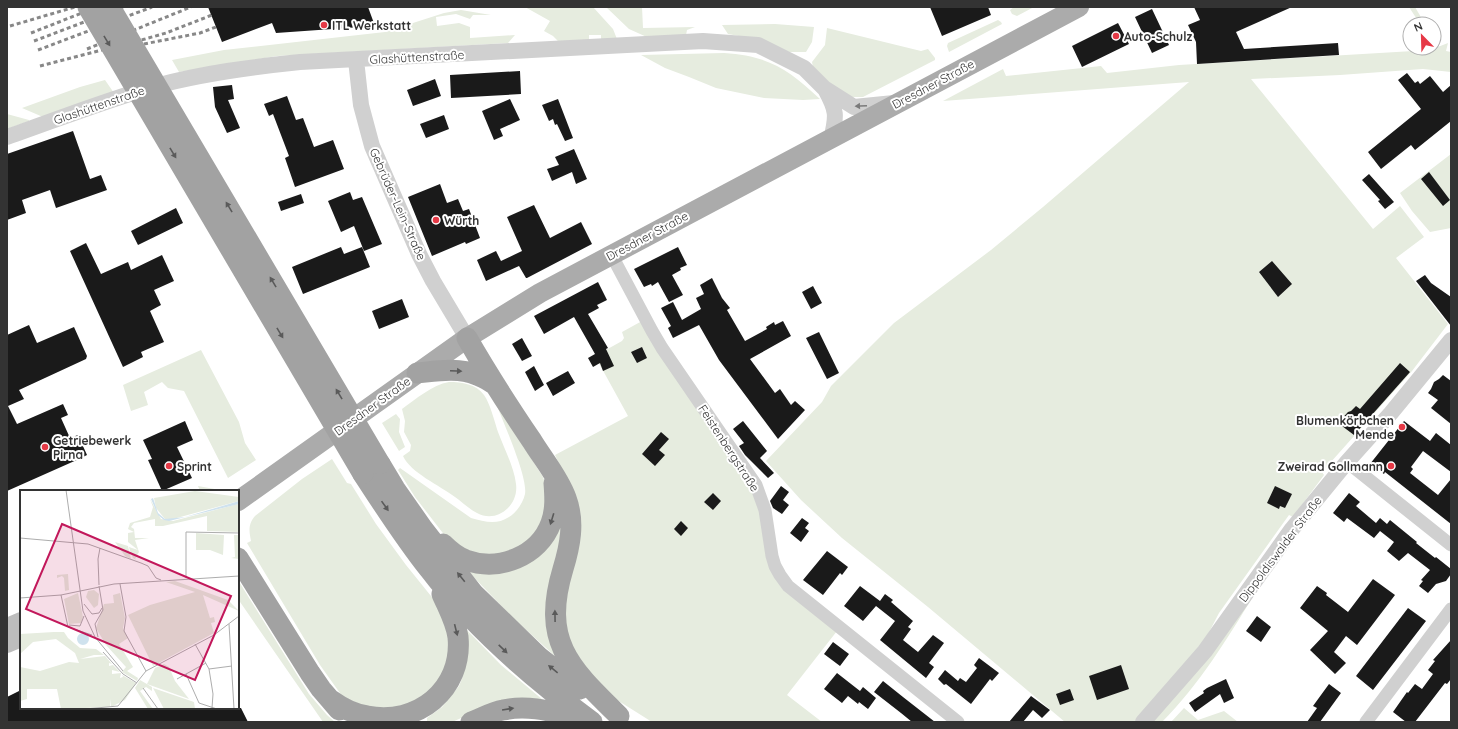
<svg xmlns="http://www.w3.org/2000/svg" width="1458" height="729" font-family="Quicksand,sans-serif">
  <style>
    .green { fill: #e6ecdf }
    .building { fill: #1a1a1a }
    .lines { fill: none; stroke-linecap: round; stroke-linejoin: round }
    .minor { stroke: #d0d0d0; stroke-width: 13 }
    .tertiary { stroke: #d0d0d0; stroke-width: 16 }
    .secondary { stroke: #bdbdbd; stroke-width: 18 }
    .primary { stroke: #ababab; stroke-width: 20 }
    .trunk { stroke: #a2a2a2; stroke-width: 21 }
    .rail { stroke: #888; stroke-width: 3; stroke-dasharray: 4 3; stroke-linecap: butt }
    .trunk-bridge { stroke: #a2a2a2; stroke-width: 21 }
    .oneway { fill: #5a5a5a }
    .oneway2 { fill: #7a7a7a }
    .poi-dot { fill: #e63946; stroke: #fff; stroke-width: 1.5 }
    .labels { text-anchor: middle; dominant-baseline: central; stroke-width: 4; stroke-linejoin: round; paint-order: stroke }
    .poi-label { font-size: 12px; font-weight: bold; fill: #333; stroke: #fff; text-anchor: start }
    .street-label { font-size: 12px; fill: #333; stroke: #fff }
    .inset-road { fill: none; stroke: #adadad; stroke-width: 1 }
    .view { fill: #c2185b; fill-opacity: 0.15; stroke: #c2185b; stroke-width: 2 }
    .inset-edge { fill: none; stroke: #333; stroke-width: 2 }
  </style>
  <rect width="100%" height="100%" fill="#fff"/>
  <!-- green -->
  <path class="green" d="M525 7H593L613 29 617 39 601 40V35H589V41L559 42 553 36 544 31 550 21Z
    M606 7H642L643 28 695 27 687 30 686 35 649 38 629 29Z
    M1014 7H1034L1017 16 1012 14 1010 10Z
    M1409 7H1415L1425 24H1420Z
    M461 10 491 15H473L470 19 456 14 436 17 437 26 459 23 470 27V38L515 35 508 43 277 56 179 72 172 60 224 50 385 32 444 13Z
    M998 20 1001 22 1002 24 949 52 947 46 948 43Z
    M775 24 814 27 812 42 806 52H789L750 38 728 34 722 25Z
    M827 28 921 51 928 49 935 58V60L863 97H853L839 95 813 67 812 62 825 45Z
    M1448 43 1446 51 1451 52V72L1423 69 1340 75 1251 79 1373 229 1400 206 1424 237 1396 258 1448 324 1412 371 1322 472 1324 475 1293 517 1289 515 1219 613 1204 642 1136 722H1065L928 607 842 538 801 500 766 461 822 402 831 386 894 323 991 250 1043 207 1189 82 943 101 1003 69 1006 76 1101 66 1107 73 1179 65 1430 50Z
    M724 53C769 56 788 69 820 99L803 100 764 98 716 88 689 77 665 68 641 55Z
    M105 80 114 93 43 117 22 108 80 87Z
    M7 114 29 120V121L7 129Z
    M1451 154V228L1430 232 1412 211 1400 193Z
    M642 321 757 495 768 557 837 631 787 695 822 722H652L606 693 566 645 562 470 555 455 628 416 595 356 622 341 624 338 622 332Z
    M201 350 239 422 245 443 256 460 228 478 184 391 168 388 162 382 144 392 148 405 131 411 123 385Z
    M449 382C462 382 476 384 484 395 490 403 495 423 498 432 504 448 514 467 516 484 519 505 497 524 477 513 469 509 462 502 455 497 439 485 411 473 403 456L410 451 411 445 404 432 405 421 402 409C416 399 432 385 449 382Z
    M496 403 543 477 547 488 546 521 527 546 484 558 449 541 415 497 398 470 400 468 471 518C485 522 497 525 509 517 517 512 523 503 525 494 528 477 503 422 496 403Z
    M396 414 400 419 399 432 405 447 399 451 382 423Z
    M332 459 347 483 351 484 376 524 406 565 435 601 449 627 448 666 424 700 376 712 342 696 320 665 247 543 251 541C249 531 248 524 255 516L302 479Z
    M198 486 220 490 200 491Z
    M562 502 556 657 512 617 465 568 506 569Z
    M238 580 309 694 327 715 335 722H323L238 599Z
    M1254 595C1227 639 1199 685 1162 722H1149Z
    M461 624 501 665 543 700 466 716 452 722H427V718L442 707 459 686 463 676Z
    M1184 708 1198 720 1224 711 1238 722H1171Z"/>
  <!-- building -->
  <path class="building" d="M208 7H368L375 26 276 33 272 23 222 42Z
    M930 7H988L991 15 942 36Z
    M1194 7H1292L1236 32 1244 49 1338 43 1339 55 1197 64 1196 42 1188 25 1200 20Z
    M1152 9 1169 45 1152 53 1135 17Z
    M1118 23 1129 44 1082 67 1072 46Z
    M520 71 521 94 451 98 450 75Z
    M1407 73 1415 83 1418 81 1420 84 1430 76 1443 92 1451 85V121L1415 150 1411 145 1381 169 1368 152 1421 109 1398 80Z
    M435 79 441 96 413 106 407 90Z
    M232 85 234 99 228 100 240 128 227 133 215 107 213 87Z
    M287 96 296 120 303 118 314 147 333 140 344 169 295 187 285 158 289 156 273 114 269 116 264 104Z
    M510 99 520 120 500 129 503 136 494 140 482 111Z
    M558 99 573 138 565 141 557 124 555 125 553 119 549 121 542 105Z
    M444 115 449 129 426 138 420 124Z
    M73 131 90 179 101 175 107 190 56 208 50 190 22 200 26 213 7 220V154Z
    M574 149 587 179 576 184 572 172 552 181 547 169 559 165 555 157Z
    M1429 172 1450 200 1443 206 1421 179Z
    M1369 174 1394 202 1385 209 1378 201 1380 200 1362 180Z
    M440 184 447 203 458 199 463 211 469 209 480 238 466 244 465 242 432 256 408 197Z
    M350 192 353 200 362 197 382 244 364 251 354 226 341 232 328 201Z
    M301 194 304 203 281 211 278 202Z
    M534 205 550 238 581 222 592 244 527 278H526L519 266 486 281 477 260 496 251 501 261 522 251 507 217Z
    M176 208 183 223 138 245 131 231Z
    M86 243 101 274 128 262 131 270 162 255 174 281 154 290 161 305 150 311 164 342 141 352 143 357 123 367 70 251Z
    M341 247 344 254 362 247 370 267 303 294 292 267Z
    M678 247 687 265 680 268 681 270 672 275 683 295 669 302 658 282 652 286 651 284 644 287 634 269Z
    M1272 261 1292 284 1278 297 1259 272Z
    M1425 275 1431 283 1451 297V326L1416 281Z
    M712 278 722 298 730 308 727 310 745 341 767 329 766 327 774 322 775 325 783 321 791 336 750 359 775 393 780 389 791 405 795 401 805 410 778 439 719 360 699 325 673 338 668 328 671 326 661 308 673 302 682 320 701 309 696 298 704 294 700 285Z
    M598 282 607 300 597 305 599 308 588 314 608 348 606 349 614 366 603 371 600 363 593 367 588 358 595 354 574 317 544 334 534 316Z
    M813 286 822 303 811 309 802 292Z
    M402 299 409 317 379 329 372 311Z
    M29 325 37 343 74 327 87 356 86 359 19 390 24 399 8 406 17 424 63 404 68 415 61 418 70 438 78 435 87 455 79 459 7 491V335Z
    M819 332 839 373 827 379 806 338Z
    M522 338 532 356 522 361 512 344Z
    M642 347 647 358 637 363 631 352Z
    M1400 363 1410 372 1354 435 1338 423 1348 412 1351 411 1356 406 1360 409Z
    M534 366 544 385 535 391 525 372Z
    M568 371 575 383 553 396 546 383Z
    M1443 375 1451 381V424L1431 408 1438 400 1428 393 1431 389 1434 382 1439 379Z
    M185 421 193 440 177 447 192 478 162 491 148 460 152 459 143 440Z
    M743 421 767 451 760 458 774 473 768 478 745 455 739 446 744 443 733 429Z
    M1404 421 1430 441 1436 433 1451 445V472L1423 451 1411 467 1413 469 1410 473 1438 495 1451 479V524L1385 472 1384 474 1370 464Z
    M661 432 669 439 659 450 665 455 655 466 642 454Z
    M781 486 789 492 783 500 789 505 782 514 773 508 770 501Z
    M1275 486 1292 494 1285 508 1280 506 1279 509 1267 503Z
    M713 493 721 501 713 510 704 502Z
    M1349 493 1360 502 1356 506 1376 523 1380 518 1387 524 1390 520 1417 542 1416 543 1435 558 1436 557 1451 569V574L1446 581 1436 584 1428 593 1419 586 1423 581 1421 580 1430 570 1408 553 1399 561 1387 551 1394 542 1380 531 1374 538 1347 518 1344 522 1333 513Z
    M802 518 809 523 805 528 809 531 801 542 790 533Z
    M681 521 688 528 681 536 674 529Z
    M827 551 848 567 842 575 840 573 823 595 803 580Z
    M1373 579 1395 595 1357 645 1346 636 1334 652 1346 663 1335 674 1310 650 1328 631 1300 608 1317 586 1327 593 1326 595 1348 612Z
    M860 586 880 601 885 594 893 600 891 602 913 621 908 627 911 629 903 640 918 652 933 635 944 643 929 663 934 667 926 678 880 640 895 621 876 606 863 621 844 606Z
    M1408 608 1426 621 1373 690 1356 676Z
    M1257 616 1271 627 1261 642 1246 631Z
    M1451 640V679L1447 684 1445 683 1415 722H1406L1393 712 1407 692 1408 693 1415 684 1422 689 1433 674 1428 670 1435 661 1433 660Z
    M833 642 849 654 840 666 824 654Z
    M979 658 999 673 992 681 990 679 971 704 946 684 944 685 938 679 945 670 958 681 960 678 966 682 977 668 974 665Z
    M1121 665 1129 689 1097 700 1089 676Z
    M837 673 860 691 863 687 876 698 868 709 859 702 858 704 848 696 842 703 824 689Z
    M1226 679 1234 698 1224 703 1220 694 1195 712 1189 703 1204 693 1203 691 1207 688Z
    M883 681 903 697 935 722H912L901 713 874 692Z
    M1329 684 1341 693 1320 722H1307L1317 708 1313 706Z
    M1070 689 1074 700 1060 705 1056 694Z
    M21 690V708H241L248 722H7V697Z
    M1031 696 1050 710 1042 718 1033 710 1023 722H1009Z"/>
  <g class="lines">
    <!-- minor -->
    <path class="minor" d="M611 254 652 331 662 348 756 485 765 510 772 556 775 566 780 575 788 586 958 722
      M1347 462 1451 545
      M1366 722 1451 609"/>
    <!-- tertiary -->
    <path class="tertiary" d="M356 60 361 105 372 146 419 254 433 281 467 338
      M825 89C837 111 837 115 831 140
      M7 137C56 120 106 100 156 86 204 73 251 67 300 62L703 41 758 45 804 68 824 88 854 107 894 103
      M1143 722 1205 651 1292 529 1347 462 1391 413 1451 340"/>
    <!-- secondary -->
    <path class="secondary" d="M7 627 21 621
      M7 644 21 638"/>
    <!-- primary -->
    <path class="primary" d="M238 501 467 338 540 293 1079 7"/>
    <!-- trunk -->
    <path class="trunk" d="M467 338C487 373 509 407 532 441 543 459 559 478 566 498 575 522 570 546 563 569 541 642 570 668 619 716
      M417 373C437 371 458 367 477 375 483 377 489 381 494 384
      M380 464 395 489 423 529 473 593 539 657 580 689
      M363 474C384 506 405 539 429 569 474 628 532 678 592 722
      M443 544C450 551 457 557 466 560 499 572 539 556 551 523 556 510 555 496 554 483
      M238 558 310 673 321 689 339 710
      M331 700C342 708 353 714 367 716 417 726 463 690 458 637 456 622 448 608 442 594
      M471 722C482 718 492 712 503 710 531 704 556 713 583 719"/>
    <!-- rail -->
    <path class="rail" d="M10 26 75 7
      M31 33 97 7
      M34 41 124 7
      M144 44 200 33 216 27
      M87 49 191 7
      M38 50 152 7
      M40 66 145 39 166 33 212 15"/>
    <!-- trunk-bridge -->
    <path class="trunk-bridge" d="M88 7 363 474
      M110 7 380 464"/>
  </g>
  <!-- one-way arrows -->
  <defs><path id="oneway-solid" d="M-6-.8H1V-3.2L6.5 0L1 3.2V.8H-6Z"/></defs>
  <g class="oneway">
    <use href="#oneway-solid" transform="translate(107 41) rotate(59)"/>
    <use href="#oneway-solid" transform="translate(173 153) rotate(59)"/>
    <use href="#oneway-solid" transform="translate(229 207) rotate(-121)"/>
    <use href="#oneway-solid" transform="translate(273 282) rotate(-121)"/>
    <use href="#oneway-solid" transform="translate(280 333) rotate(59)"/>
    <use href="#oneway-solid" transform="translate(456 371) rotate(3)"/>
    <use href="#oneway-solid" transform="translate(339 394) rotate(-121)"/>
    <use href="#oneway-solid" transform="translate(385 506) rotate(55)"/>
    <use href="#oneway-solid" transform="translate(552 519) rotate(107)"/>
    <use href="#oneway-solid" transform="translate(461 577) rotate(-129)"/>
    <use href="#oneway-solid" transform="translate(555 616) rotate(-91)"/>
    <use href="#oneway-solid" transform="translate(456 630) rotate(76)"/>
    <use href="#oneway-solid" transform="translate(503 649) rotate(44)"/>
    <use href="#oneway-solid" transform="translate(553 669) rotate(-141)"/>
    <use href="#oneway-solid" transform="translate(508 709) rotate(-9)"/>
  </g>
  <use class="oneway2" href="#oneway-solid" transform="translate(861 106) rotate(177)"/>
  <!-- markers -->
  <g class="poi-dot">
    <circle cx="324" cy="25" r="4"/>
    <circle cx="1116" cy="36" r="4"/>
    <circle cx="436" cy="220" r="4"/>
    <circle cx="1402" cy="427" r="4"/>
    <circle cx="45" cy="447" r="4"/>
    <circle cx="169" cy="466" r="4"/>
    <circle cx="1391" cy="466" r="4"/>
  </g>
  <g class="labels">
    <!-- poi labels -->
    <g class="poi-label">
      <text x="332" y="25">ITL Werkstatt</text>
      <text x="1124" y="36">Auto-Schulz</text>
      <text x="444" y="220">Würth</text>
      <text x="1394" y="420" text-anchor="end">Blumenkörbchen<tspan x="1394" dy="14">Mende</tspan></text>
      <text x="53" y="440">Getriebewerk<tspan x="53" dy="14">Pirna</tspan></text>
      <text x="177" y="466">Sprint</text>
      <text x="1383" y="466" text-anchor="end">Zweirad Gollmann</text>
    </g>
    <!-- street labels -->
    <g class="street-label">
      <text transform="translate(417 57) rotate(-3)">Glashüttenstraße</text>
      <text transform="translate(933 84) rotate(-28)">Dresdner Straße</text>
      <text transform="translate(99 105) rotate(-19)">Glashüttenstraße</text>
      <text transform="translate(398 204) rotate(66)">Gebrüder-Lein-Straße</text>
      <text transform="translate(647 236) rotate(-28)">Dresdner Straße</text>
      <text transform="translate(372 406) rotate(-36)">Dresdner Straße</text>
      <text transform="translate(729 448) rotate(57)">Feistenbergstraße</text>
      <text transform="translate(1280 549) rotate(-53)">Dippoldiswalder Straße</text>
    </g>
  </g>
  <!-- overview -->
  <g transform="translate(20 490)">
    <rect width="219" height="219" fill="#fff"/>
    <path d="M175 1 219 7V11L153 29H145L136 18 134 8ZM130 9 141 29 153 31 218 14 219 42 187 41V26L143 36H135V29L114 33 111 37 114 39 115 48H129L115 50 119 62 115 69 119 72 113 68 110 61 109 57 118 60 108 52V43L114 42 108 39 110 33 130 27 133 17ZM176 43 204 45 203 65 190 60H176ZM206 45H219V69L211 68 215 67 214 45ZM95 52 108 56 111 69 105 66ZM48 84 49 100 45 101 44 88 42 86 37 88V85ZM155 91 208 110 219 121 183 105 190 128 194 127 195 132 191 133 194 143 133 176 108 125 130 115 175 102 146 92ZM74 100 79 104 78 115 74 118 66 107 68 101ZM58 103 63 127 61 133 49 134 44 109ZM100 103 105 128 103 138 108 148 99 154 113 177 107 181 118 188 117 191 102 182 106 177 86 155 76 138 84 114 94 113 93 105ZM34 142H44L48 148 60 158 76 159 84 165H74L60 169 85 166 92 174 89 173V176L93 175 100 182 92 180V184L101 183 100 188 103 187 102 185 116 193 105 210 91 217V209L90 217 41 219 37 199H7V209L0 211V177L20 181 49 172 59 173 55 163 36 149 13 152 0 164V144ZM144 174 149 177 155 191 169 209 127 194 135 178ZM120 190 132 197V201L126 197 120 201 133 219H128L115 198ZM133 198 174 212 175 219H144Z" fill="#e6ecdf"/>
    <path d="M133 8 138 23 145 29 165 27 219 11V14L149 31 144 30 138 25 131 9ZM57 149a6 6 0 1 1 12 0a6 6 0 1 1-12 0Z" fill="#cfe2ee"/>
    <path class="inset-road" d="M46 0 63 121 75 147 103 181M0 48 68 54 121 73 128 76 136 88 141 90M166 88V42L219 43M100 94 106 127 104 141 126 181M79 95 78 69 80 58M41 105 48 137 72 145M0 108 41 105 94 94 219 86M64 114 72 124 79 123 82 118M209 134 214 219M49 135 60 136 64 126M78 147 75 134 83 120 79 96M175 154 189 179 193 204 192 218M83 162 103 184 117 193M189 179 212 176M166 184 179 213 197 219M157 189 186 173M123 198 138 219M65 219 98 216 126 181 194 145 219 126"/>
    <path class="view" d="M42 34 211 106 175 190 6 119Z"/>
    <rect width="219" height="219" class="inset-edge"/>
  </g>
  <!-- border -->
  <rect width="1458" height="729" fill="none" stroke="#333333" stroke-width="16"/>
  <!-- north arrow -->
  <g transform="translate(1422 36) rotate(337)"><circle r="19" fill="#ffffff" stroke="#adadad"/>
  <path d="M0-3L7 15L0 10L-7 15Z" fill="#e63946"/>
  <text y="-6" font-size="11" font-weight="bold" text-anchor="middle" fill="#333333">N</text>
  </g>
</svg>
